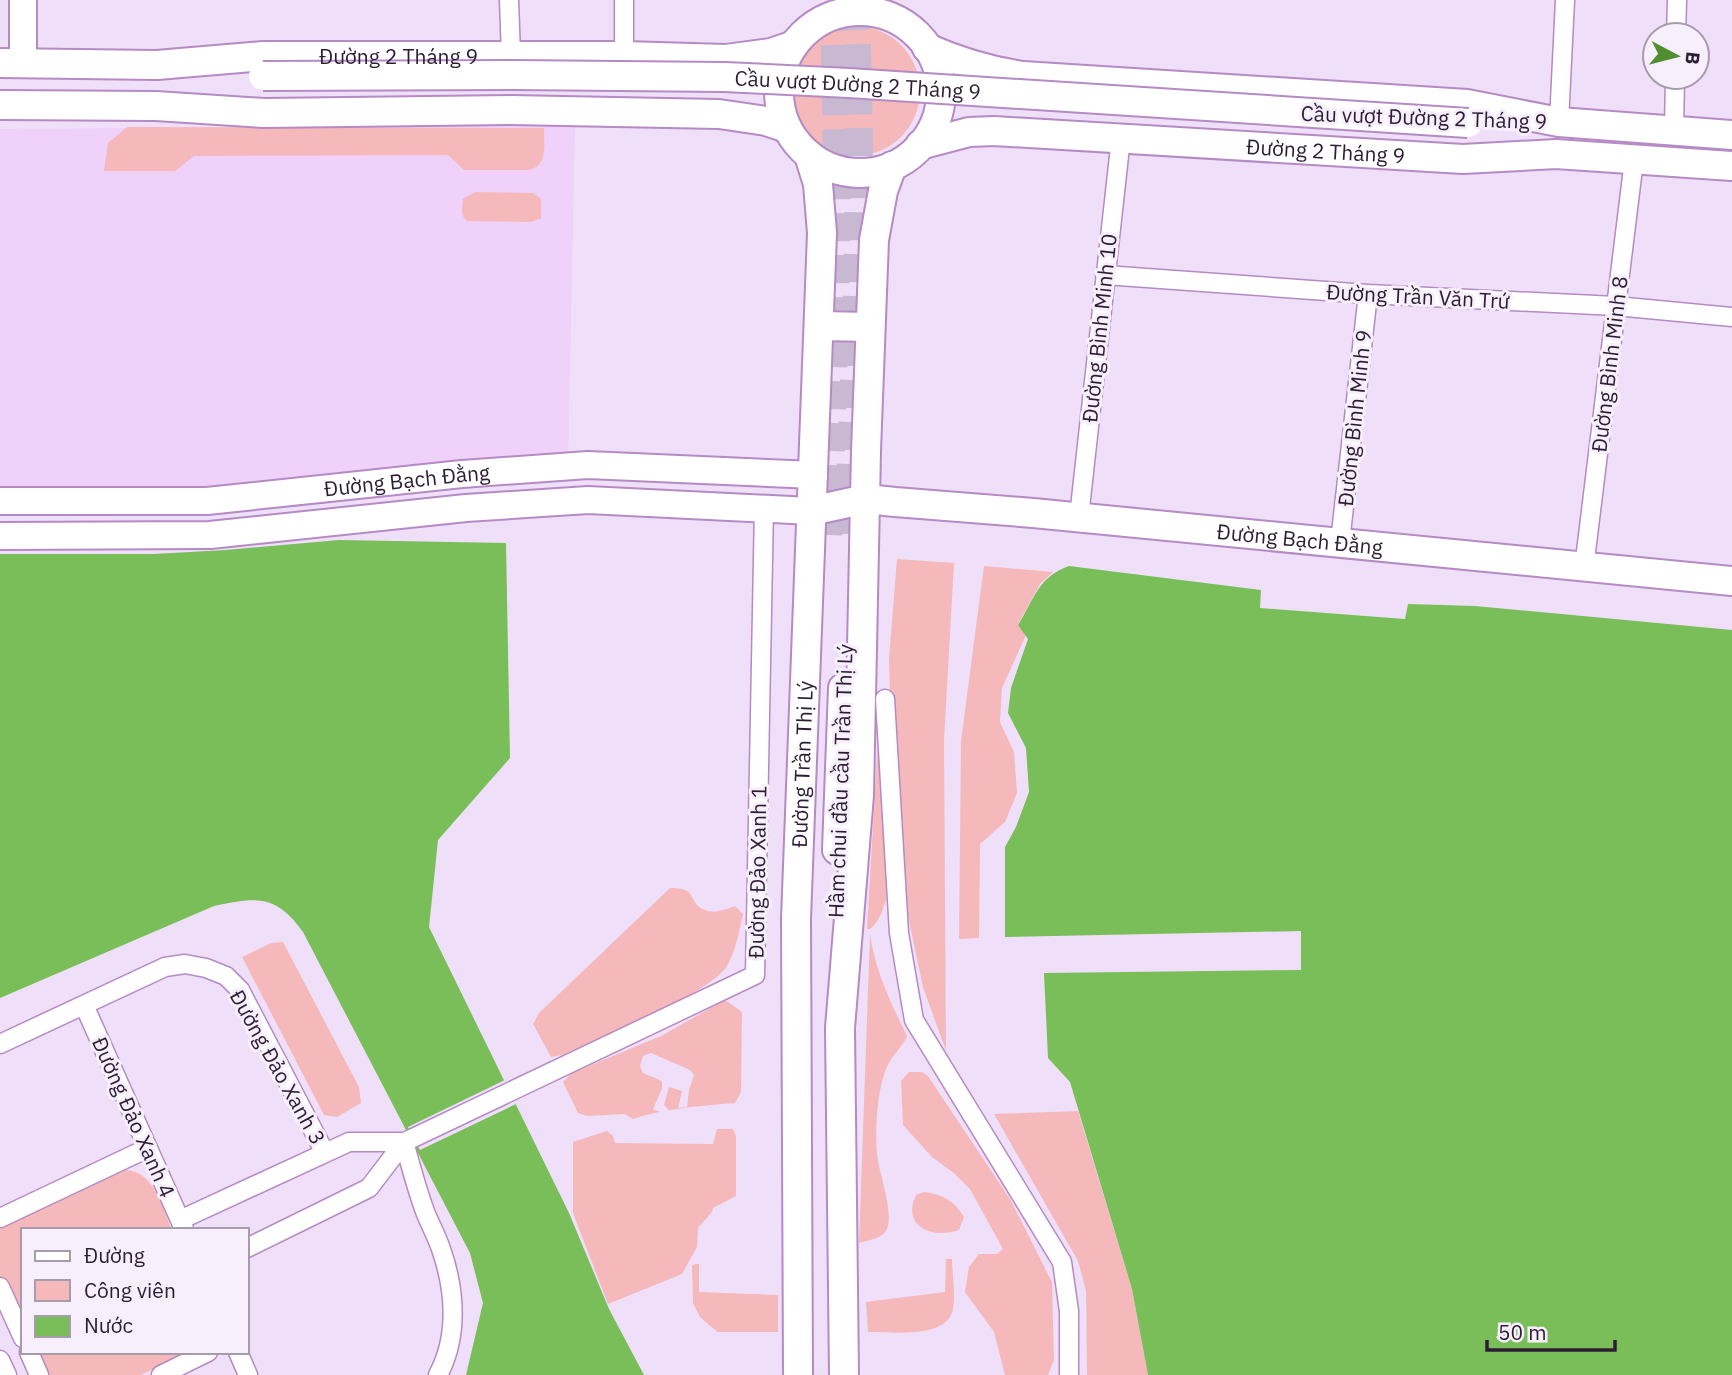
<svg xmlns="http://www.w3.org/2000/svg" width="1732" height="1375" font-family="'IBM Plex Sans',sans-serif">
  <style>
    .built { fill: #efd1fa }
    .green { fill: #f5b9bb; fill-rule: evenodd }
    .water { fill: #79be58 }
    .pier { fill: #f0dff8 }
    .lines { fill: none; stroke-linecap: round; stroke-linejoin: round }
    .primary-tunnel { stroke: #c9b8d1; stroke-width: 28; stroke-dasharray: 28 14; stroke-linecap: butt }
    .street-casing { stroke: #b58ac5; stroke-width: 21 }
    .secondary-casing { stroke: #b58ac5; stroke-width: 30 }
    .primary-casing { stroke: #b58ac5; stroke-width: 32 }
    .street { stroke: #fff; stroke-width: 18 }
    .secondary { stroke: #fff; stroke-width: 26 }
    .primary { stroke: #fff; stroke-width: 28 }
    .primary-bridge-casing { stroke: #b58ac5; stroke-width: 32; stroke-linecap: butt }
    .primary-bridge { stroke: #fff; stroke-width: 28 }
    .labels { text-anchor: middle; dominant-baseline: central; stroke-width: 6; stroke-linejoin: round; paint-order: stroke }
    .street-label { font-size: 21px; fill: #2d1d34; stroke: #f8effc }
  </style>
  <rect width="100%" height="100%" fill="#f0dff8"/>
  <!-- built -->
  <path class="built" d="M575 125 568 469 0 505V129Z"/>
  <!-- green -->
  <path class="green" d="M790 91a65 65 0 1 1 130 0a65 65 0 1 1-130 0Z
    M127 127 544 128C544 145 548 167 528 170H464L448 155 201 156H194L175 171H104L108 143Z
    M475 192 533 193 541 199V218L531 222 467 221C460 215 462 208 463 199Z
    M897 559 954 563 944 740 946 1051 923 987 909 921 900 861 892 760 889 659Z
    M984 566 1053 572 1040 584 1018 624 1026 635 1002 688 1000 722 1014 752 1017 793 1005 822 980 844 979 938 959 939 961 741Z
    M879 724C883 768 907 900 870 929H867Z
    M670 888C676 888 682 888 687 891 692 894 693 901 697 905 708 916 723 911 735 906L743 914C739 932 736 950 727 966 710 994 596 1039 562 1055L551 1057 533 1024 539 1013Z
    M870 934C875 971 891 1003 907 1036 903 1046 894 1053 889 1063 877 1084 875 1130 877 1154 879 1174 894 1211 887 1229 883 1239 867 1240 859 1243Z
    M283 942 359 1087 361 1103 337 1117 324 1115 242 957 271 943Z
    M725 1000 742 1012 741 1092 735 1103C701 1106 665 1108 633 1119L625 1114 587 1116 578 1113 563 1082 572 1073 661 1036ZM651 1053 690 1070 694 1075 689 1090 687 1107 678 1108 682 1091 669 1087 664 1105 669 1110 660 1112 653 1109 662 1089V1081L643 1073 640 1066 643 1056Z
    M909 1072H922L928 1076 1010 1199 1052 1282 1054 1360 1048 1375H1005L994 1332 965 1292 969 1267 979 1254H997L1003 1249 970 1189 955 1174 932 1157 903 1125 901 1081Z
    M1078 1111 1132 1289 1148 1375H1087L1086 1291 1078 1261 994 1114Z
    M717 1129H733L736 1136V1196L713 1208 712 1212 698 1228 697 1247 682 1274 608 1304 573 1213V1142L607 1131 613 1136 615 1143 713 1144Z
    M126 1170C155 1172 162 1207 172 1230H23V1337L0 1284V1229Z
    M924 1192C942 1194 955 1201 964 1217L959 1230C933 1239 901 1227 916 1195Z
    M946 1259H952C952 1272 957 1304 951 1315 940 1338 890 1332 868 1332L866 1302 945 1292Z
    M695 1264H699V1292L778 1295V1332H718L708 1324 700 1317 693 1303 692 1266Z
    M29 1352H189L141 1375H39Z"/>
  <!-- water -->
  <path class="water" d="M339 540 506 543 510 758 438 840 429 927 569 1213 609 1309 644 1375H466L483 1303 470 1253 303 932C276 894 256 897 214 906L0 998V554H154L226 550Z
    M1069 566 1261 590 1260 608 1405 619 1408 604 1475 606 1732 630V1375H1148L1132 1289 1070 1082 1048 1058 1044 973 1301 970V931L1005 937V847L1016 827 1029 792 1026 748 1008 713 1011 688 1028 639 1018 625C1035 598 1037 578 1069 566Z"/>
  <!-- pier -->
  <path class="pier" d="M505 1080 516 1104 420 1150 408 1127Z"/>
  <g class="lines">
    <!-- primary-tunnel -->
    <path class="primary-tunnel" d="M848 534C855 356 864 178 855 0
      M828 535C834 356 841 178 833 0"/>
    <defs>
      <path id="street" d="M509 0 511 55
        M1676 35 1677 0
        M624 56V0
        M1559 122 1565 0
        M1674 130 1675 77
        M1105 275 1368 294 1616 306 1732 317
        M1079 517 1121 138
        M1340 542 1368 294
        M1584 568 1634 160
        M885 699 899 933 914 1020 1062 1262 1069 1311V1375
        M84 1005 184 1229
        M0 1044 165 967 185 964 206 968 226 976 240 990 325 1153
        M404 1142C411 1166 417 1191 426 1214 431 1226 437 1237 441 1249 455 1289 459 1336 438 1375
        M0 1218 148 1148
        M180 1220 349 1142H404L413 1138 755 975 764 507
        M247 1248 369 1188 404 1142
        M0 1287 23 1338
        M29 1352 39 1375
        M238 1352 248 1375
        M0 1360 7 1375
        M161 1375 208 1352"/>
      <g id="secondary">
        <path d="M23 0V63"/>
        <path id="s1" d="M0 501H207L462 474 588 465 814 475"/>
        <path d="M0 536 210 535 466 508 588 500 811 511"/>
      </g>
      <g id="primary">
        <circle cx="860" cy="92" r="81"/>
        <path d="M927 48C959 62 988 71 1023 76L1467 104 1559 122 1732 135"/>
        <path id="s2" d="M0 63 157 65 263 56H624L726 59 771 53 794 45"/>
        <path d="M0 105 156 106 264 113 511 110 719 114 766 121 787 128"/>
        <path id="s3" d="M920 145 969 132 994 131 1463 159 1556 154 1732 166"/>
        <path d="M820 326 870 327"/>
        <path id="s4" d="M811 511 866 499 895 502 1033 513 1732 581"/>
        <path d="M837 850 843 688"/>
        <path id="s5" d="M798 1375 796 919 822 233 818 184 809 155"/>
        <path d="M844 1375 840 1028 859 795 866 451 874 240 883 191 892 166"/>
      </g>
    </defs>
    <!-- street casing -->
    <use href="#street" class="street-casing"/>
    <!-- secondary casing -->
    <use href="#secondary" class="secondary-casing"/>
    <!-- primary casing -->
    <use href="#primary" class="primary-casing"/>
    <!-- street -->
    <use href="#street" class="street"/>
    <!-- secondary -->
    <use href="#secondary" class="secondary"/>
    <!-- primary -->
    <use href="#primary" class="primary"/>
    <defs>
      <g id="primary-bridge">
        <path id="s6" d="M263 76 514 75 725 77 849 83 1468 123"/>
      </g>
    </defs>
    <!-- primary-bridge casing -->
    <use href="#primary-bridge" class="primary-bridge-casing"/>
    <!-- primary-bridge -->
    <use href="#primary-bridge" class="primary-bridge"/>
  </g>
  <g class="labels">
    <!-- street labels -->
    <g class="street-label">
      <text stroke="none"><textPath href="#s2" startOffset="399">Đường 2 Tháng 9</textPath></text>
      <text stroke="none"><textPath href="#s6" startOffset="595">Cầu vượt Đường 2 Tháng 9</textPath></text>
      <text transform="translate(1424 117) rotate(2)">Cầu vượt Đường 2 Tháng 9</text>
      <text stroke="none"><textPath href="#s3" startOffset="408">Đường 2 Tháng 9</textPath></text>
      <text transform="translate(1418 296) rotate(3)">Đường Trần Văn Trứ</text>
      <text transform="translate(1099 328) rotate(-84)">Đường Bình Minh 10</text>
      <text transform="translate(1609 364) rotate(-83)">Đường Bình Minh 8</text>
      <text transform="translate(1354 418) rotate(-84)">Đường Bình Minh 9</text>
      <text stroke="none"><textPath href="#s1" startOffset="408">Đường Bạch Đằng</textPath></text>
      <text stroke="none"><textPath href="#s4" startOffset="492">Đường Bạch Đằng</textPath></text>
      <text stroke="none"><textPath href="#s5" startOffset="611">Đường Trần Thị Lý</textPath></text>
      <text transform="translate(840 781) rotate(-88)">Hầm chui đầu cầu Trần Thị Lý</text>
      <text transform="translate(757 872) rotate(-89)">Đường Đảo Xanh 1</text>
      <text transform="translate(278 1067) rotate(61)">Đường Đảo Xanh 3</text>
      <text transform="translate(134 1117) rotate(66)">Đường Đảo Xanh 4</text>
    </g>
  </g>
  <!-- legend -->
  <rect x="21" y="1228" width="228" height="126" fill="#f8effc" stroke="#a79bac" stroke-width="2"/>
  <rect x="35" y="1251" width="35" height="10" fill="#ffffff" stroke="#a79bac" stroke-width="2"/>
  <text x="84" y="1263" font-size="21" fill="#2d1d34">Đường</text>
  <rect x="35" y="1280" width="35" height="21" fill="#f5b9bb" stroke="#a79bac" stroke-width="2"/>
  <text x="84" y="1298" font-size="21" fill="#2d1d34">Công viên</text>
  <rect x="35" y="1316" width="35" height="21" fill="#79be58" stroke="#a79bac" stroke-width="2"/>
  <text x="84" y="1333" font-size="21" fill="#2d1d34">Nước</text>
  <!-- north arrow -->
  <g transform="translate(1676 56) rotate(97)"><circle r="33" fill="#f8effc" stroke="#a79bac" stroke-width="2"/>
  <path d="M0-5L12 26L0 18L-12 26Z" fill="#508e2f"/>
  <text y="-10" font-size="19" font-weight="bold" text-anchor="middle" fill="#2d1d34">B</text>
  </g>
  <!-- scale -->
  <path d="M1487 1340v10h128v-10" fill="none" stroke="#2d1d34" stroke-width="3.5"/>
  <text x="1498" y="1340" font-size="21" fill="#2d1d34" stroke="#f8effc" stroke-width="5" paint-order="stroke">50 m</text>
</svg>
